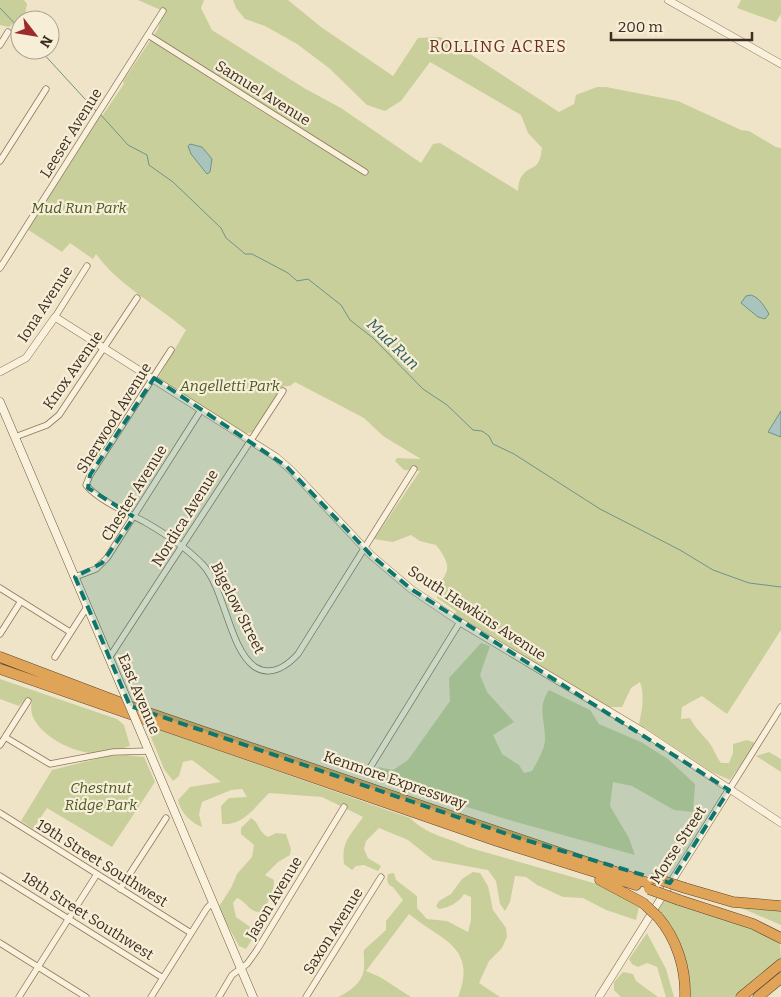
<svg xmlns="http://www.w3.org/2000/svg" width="781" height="997" font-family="Bitter,serif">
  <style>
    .green { fill: #c9cf9b }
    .water { fill: #a9c4bc; stroke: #6f938a }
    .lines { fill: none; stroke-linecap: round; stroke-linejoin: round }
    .stream { stroke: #6f938a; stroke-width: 1 }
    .minor-casing { stroke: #8d765c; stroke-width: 7 }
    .tertiary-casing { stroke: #8d765c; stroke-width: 8 }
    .secondary-casing { stroke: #6f573f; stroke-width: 9 }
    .motorway-casing { stroke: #5b4430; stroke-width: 11 }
    .minor { stroke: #faf1dc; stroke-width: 5.5 }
    .tertiary { stroke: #faf1dc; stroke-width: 7 }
    .secondary { stroke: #faf1dc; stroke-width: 8 }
    .motorway { stroke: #e0a458; stroke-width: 10 }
    .secondary-bridge-casing { stroke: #6f573f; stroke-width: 9; stroke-linecap: butt }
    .motorway-bridge-casing { stroke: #5b4430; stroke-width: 11; stroke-linecap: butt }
    .secondary-bridge { stroke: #faf1dc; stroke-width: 8 }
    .motorway-bridge { stroke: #e0a458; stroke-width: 10 }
    .marked { fill: #0f766e; fill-opacity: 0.2; stroke: #0f766e; stroke-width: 4; stroke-dasharray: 10 6; stroke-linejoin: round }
    .labels { text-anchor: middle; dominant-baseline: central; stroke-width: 4.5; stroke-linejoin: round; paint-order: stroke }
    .street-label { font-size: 15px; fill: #3d2e20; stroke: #f7eed8 }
    .park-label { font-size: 15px; font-style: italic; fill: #4d5a26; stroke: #f7eed8 }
    .neighbourhood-label { font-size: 16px; letter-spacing: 1px; fill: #6b2e1e; stroke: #f7eed8 }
    .water-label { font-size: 16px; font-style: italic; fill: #2f5d5a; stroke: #f7eed8 }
  </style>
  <rect width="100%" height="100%" fill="#f0e4c8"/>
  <!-- green -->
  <path class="green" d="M0 0H24L27 4 25 14 9 27 0 25Z
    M138 0H204L201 8 212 30 304 88 341 108 421 163 433 144 440 143 518 191C518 187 519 182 520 179 529 162 539 175 542 148L528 133 521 115 430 62 401 101 385 111 367 105 329 68 297 44 265 26 245 19 236 8 233 0H288L321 27 393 76 418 38 440 37 452 42 559 112 574 104 576 95 597 87H606L678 101 741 130 749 131 776 147 781 148V630L727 714 702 696 682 707 681 719 690 718C695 728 701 733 708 741 713 747 716 756 721 763H729L733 753V744L747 740 756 743 730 780 712 772 639 724C642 709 645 697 640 682L631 688 622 707H608L455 614 456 611 437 598C438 573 460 575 436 545L420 541 411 535 393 542 374 539 420 471 404 470 395 461 397 458 421 459 383 436 364 418 295 382 290 386H284L253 432 245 434 158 378 186 330C158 306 116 283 96 254L93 259 70 243 62 252 27 229 100 115 102 116 124 84 123 81 158 29 163 11Z
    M741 0H781V14L776 22 737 8Z
    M481 643 490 646 480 675 487 692 514 722 493 735 502 754 519 765 524 773 532 771C537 762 545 749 545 739 545 720 537 707 549 690L590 710 599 724 641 742 668 759 695 784 693 812 674 810 632 786 613 782 610 806 629 838 635 855 509 820 370 777 378 767 393 770 408 760 450 701 449 678Z
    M0 679 117 719 124 725 130 746C117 750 106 754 92 753 69 752 24 728 32 701L27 698 19 706 0 699Z
    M146 725 410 818C429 836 445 836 467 847L597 884 639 907 636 920 606 910 583 898 563 897 537 885 526 877 515 876 510 902 505 911 500 904 496 881 488 870 433 860 408 840 379 828 366 841 364 849 368 858 381 866 378 871 364 865 356 866 352 870 344 864C341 841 351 835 363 817L322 797 269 793C255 807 243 826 222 824L221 806 229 798 247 797 242 789 231 790 202 802 199 814 202 827C191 823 180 812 178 800L190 787 221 782 192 760 183 762 179 776 173 781 164 769Z
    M769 752 781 759V772L756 756Z
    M126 755 144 757 155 782 112 847 47 808 33 829 21 821 52 770 108 756Z
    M251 818C259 822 258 832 268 837L276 833 286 834 291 849 290 855 278 862 265 875 274 880C274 895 269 902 259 912 249 912 246 901 237 898L233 903 236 917 257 932 246 949 239 946 218 908 231 888 237 874 252 857 254 845 241 834V828Z
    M473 872 480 873 488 886 493 910 506 928 507 937 502 948 489 961 479 983 500 997H458C478 946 440 940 409 914L366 971 380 977 411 997H338C349 992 364 982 364 967 365 961 363 956 364 950L386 930V921L403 900 393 887 389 885 387 880 388 874 394 873 396 880 417 896V908L427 919 447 921 468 932 471 920V897L464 894C457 904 450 907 439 909L436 906 439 901 451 894 462 879Z
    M664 899 746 927 780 943 781 959 734 997H689C686 963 680 936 658 909Z
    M739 907 781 911V925Z
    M647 933 666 969 674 997H666L657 967 647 963 638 967 632 964 629 959Z
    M623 972 633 974 636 981 658 997H621L614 990V982Z"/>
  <!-- water -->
  <path class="water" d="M190 144 202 147 212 159 210 172 207 174 191 154 188 146Z
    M751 295C760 298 764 306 769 314L765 319 758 317 741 303 746 296Z
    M781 411V437L768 432Z"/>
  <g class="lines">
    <!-- stream -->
    <path class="stream" d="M0 8 20 29
      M40 50 96 111
      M101 115 128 145 147 155 149 165 173 182 221 228 226 238 237 247 245 254H252L288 273 297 281 308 279 341 305 350 320 373 338 423 389 447 405 473 430 482 431 489 436 493 444 514 454 600 509 680 550 713 570 749 583 781 587"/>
    <defs>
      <path id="minor" d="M148 35 365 172
        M0 45 8 32
        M0 161 46 89
        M0 268 163 11
        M55 317 87 266
        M171 350 90 475 86 485C98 500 128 513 145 522 164 533 188 549 203 565 225 589 229 649 255 667 271 677 287 666 298 654L414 469
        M15 437 47 425 59 415 137 298
        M75 577 96 569 107 558 201 410
        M0 588 70 632
        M0 634 21 601
        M55 657 87 607
        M109 658 283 391
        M5 737 50 764 113 752 149 751
        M0 745 28 701
        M368 771 460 622
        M729 790 781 707
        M0 813 191 933
        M0 876 163 978
        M120 889 166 818
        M0 943 86 997
        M19 997 97 874
        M151 997 207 908 213 902
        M219 997 232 975 247 964 257 950 344 807
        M306 997 381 877"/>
      <path id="tertiary" d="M668 0 781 64
        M0 372 26 358 55 317 276 457 292 471 371 555 411 589 460 622 642 731 781 823
        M599 997 729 790"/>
      <path id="secondary" d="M0 402 122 688
        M145 742 253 997"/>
      <path id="motorway" d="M0 657 137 709 651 884
        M0 669 497 841 636 885
        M600 880 643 903
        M685 888 733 902 781 906
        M679 900 753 924 781 938
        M658 917C677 939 686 969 685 997
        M741 997 781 964
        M758 997 781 978"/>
    </defs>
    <!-- minor casing -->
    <use href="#minor" class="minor-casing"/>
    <!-- tertiary casing -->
    <use href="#tertiary" class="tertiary-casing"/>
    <!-- secondary casing -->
    <use href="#secondary" class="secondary-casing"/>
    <!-- motorway casing -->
    <use href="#motorway" class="motorway-casing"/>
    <!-- minor -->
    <use href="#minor" class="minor"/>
    <!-- tertiary -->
    <use href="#tertiary" class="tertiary"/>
    <!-- secondary -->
    <use href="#secondary" class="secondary"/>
    <!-- motorway -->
    <use href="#motorway" class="motorway"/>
    <defs>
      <path id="secondary-bridge" d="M122 688 145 742"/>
      <path id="motorway-bridge" d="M654 878 685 888
        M649 889 679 900
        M643 903 658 917"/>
    </defs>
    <!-- secondary-bridge casing -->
    <use href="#secondary-bridge" class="secondary-bridge-casing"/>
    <!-- motorway-bridge casing -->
    <use href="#motorway-bridge" class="motorway-bridge-casing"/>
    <!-- secondary-bridge -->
    <use href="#secondary-bridge" class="secondary-bridge"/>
    <!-- motorway-bridge -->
    <use href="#motorway-bridge" class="motorway-bridge"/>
  </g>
  <!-- marked area -->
  <path class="marked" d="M154 378 286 466 371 555 411 589 729 790 670 883 522 839 130 706 75 577 102 563 134 517 88 488 90 475Z"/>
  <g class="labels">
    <!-- street labels -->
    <g class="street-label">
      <text transform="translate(263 93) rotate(32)">Samuel Avenue</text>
      <text transform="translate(71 133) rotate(-58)">Leeser Avenue</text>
      <text transform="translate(45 304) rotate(-57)">Iona Avenue</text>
      <text transform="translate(73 370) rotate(-55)">Knox Avenue</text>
      <text transform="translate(114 418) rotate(-58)">Sherwood Avenue</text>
      <text transform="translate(134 493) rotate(-58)">Chester Avenue</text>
      <text transform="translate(185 518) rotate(-58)">Nordica Avenue</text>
      <text transform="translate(238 608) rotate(63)">Bigelow Street</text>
      <text transform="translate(477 613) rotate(33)">South Hawkins Avenue</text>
      <text transform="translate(139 694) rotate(67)">East Avenue</text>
      <text transform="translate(395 780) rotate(19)">Kenmore Expressway</text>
      <text transform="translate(678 845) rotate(-57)">Morse Street</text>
      <text transform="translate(102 863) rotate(32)">19th Street Southwest</text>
      <text transform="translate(274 898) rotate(-59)">Jason Avenue</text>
      <text transform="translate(88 916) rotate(32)">18th Street Southwest</text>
      <text transform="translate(333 931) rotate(-58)">Saxon Avenue</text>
    </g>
    <!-- park labels -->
    <g class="park-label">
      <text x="79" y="208">Mud Run Park</text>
      <text x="230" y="386">Angelletti Park</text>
      <text x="101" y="788">Chestnut<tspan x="101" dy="17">Ridge Park</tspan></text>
    </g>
    <!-- neighbourhood labels -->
    <g class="neighbourhood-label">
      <text x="498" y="46">ROLLING ACRES</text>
    </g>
    <!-- water labels -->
    <g class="water-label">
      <text transform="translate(393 344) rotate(44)">Mud Run</text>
    </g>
  </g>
  <!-- north arrow -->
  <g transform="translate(35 35) rotate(121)"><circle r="24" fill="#f7eed8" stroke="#ada18e"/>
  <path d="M0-4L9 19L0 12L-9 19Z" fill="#9e2a2b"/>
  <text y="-8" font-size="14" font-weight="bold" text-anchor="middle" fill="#3d2e20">N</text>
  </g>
  <!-- scale -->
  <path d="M611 32v8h141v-8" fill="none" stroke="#3d2e20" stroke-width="2.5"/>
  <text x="618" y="32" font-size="15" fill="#3d2e20" stroke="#f7eed8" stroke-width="4" paint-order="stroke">200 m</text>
</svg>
